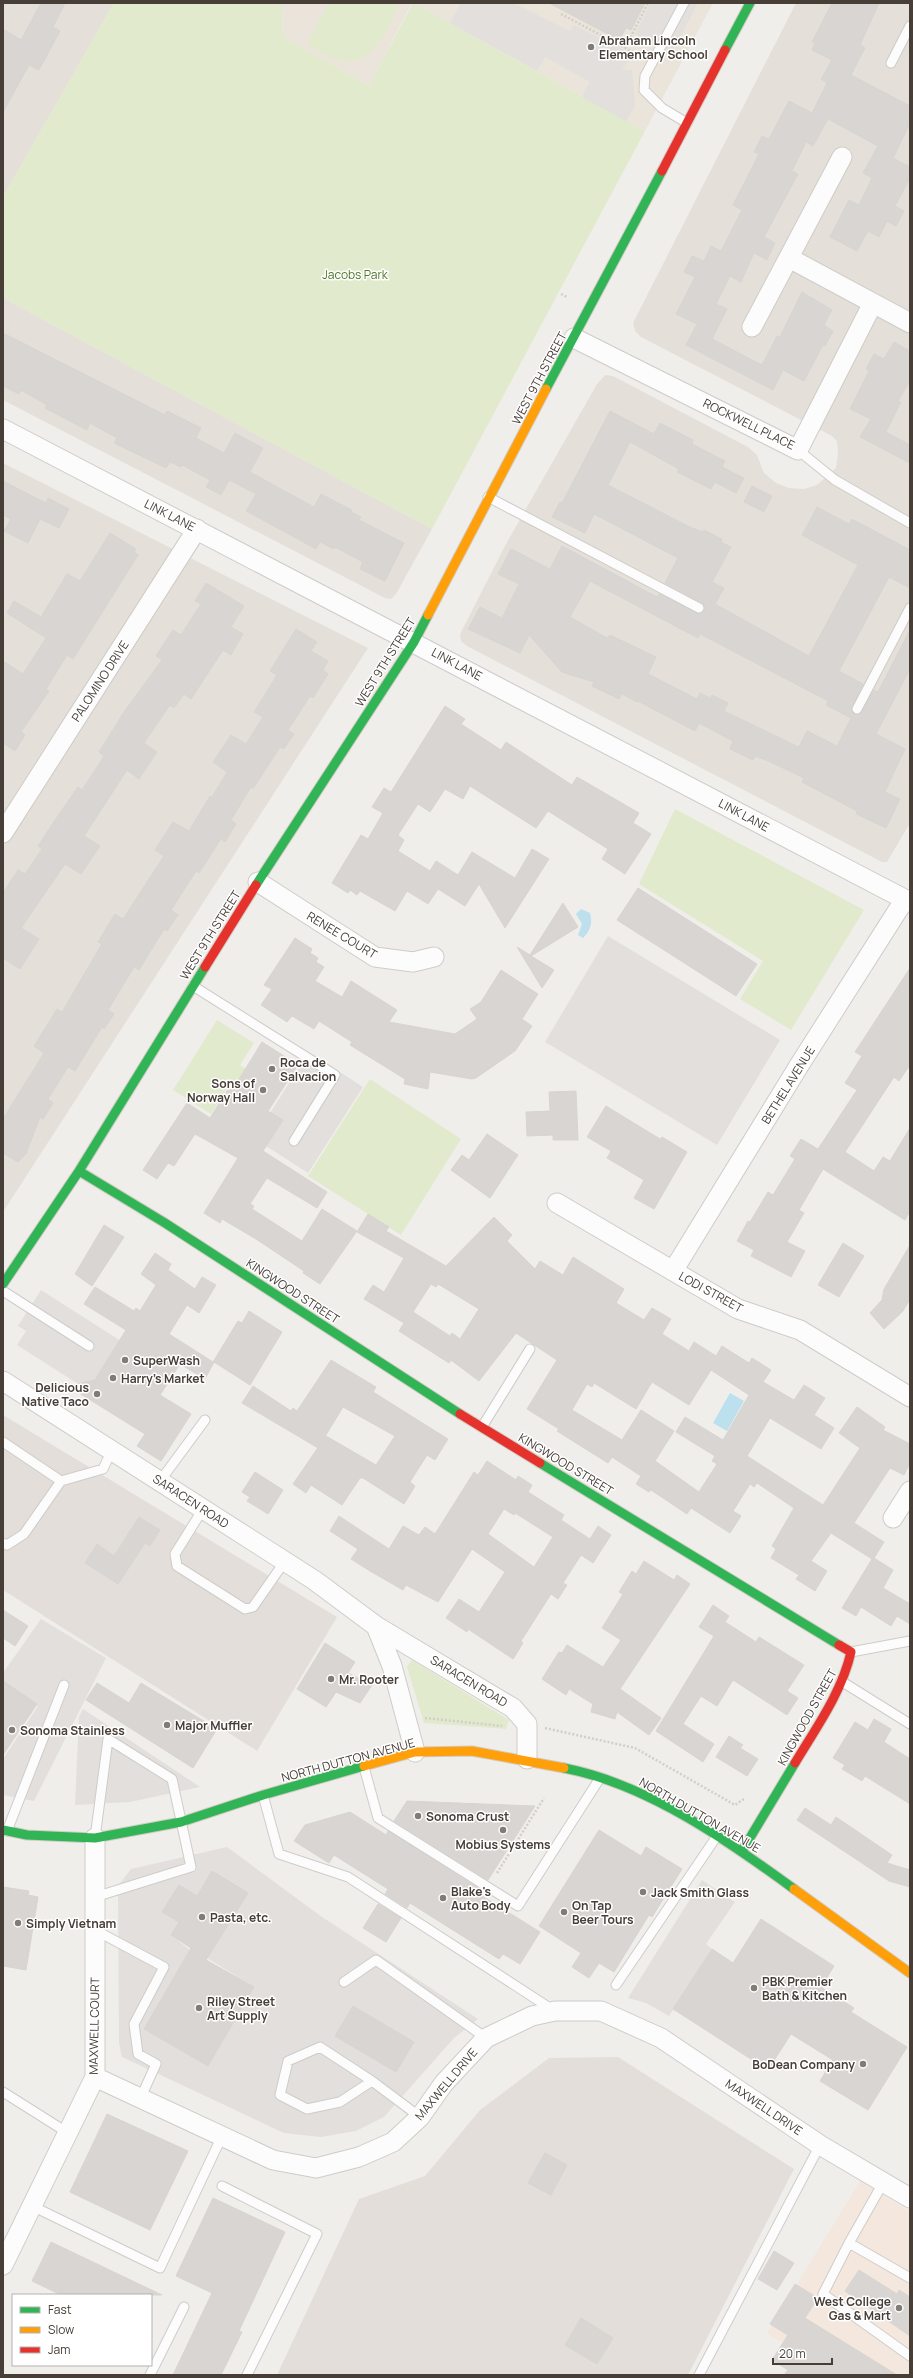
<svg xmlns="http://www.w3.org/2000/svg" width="913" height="2378" font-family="Manrope,sans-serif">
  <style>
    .residential { fill: #e4dfd8 }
    .commercial { fill: #f3e7de }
    .industrial { fill: #e3deda }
    .education { fill: #ebe4da }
    .green { fill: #e1eacc }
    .parking { fill: #e2dfdc; fill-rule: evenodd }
    .water { fill: #bce0ed }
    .building { fill: #d8d5d2; stroke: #d8d5d1; fill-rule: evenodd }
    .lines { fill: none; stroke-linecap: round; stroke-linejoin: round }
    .lane-casing { stroke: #ceccc8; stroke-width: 11 }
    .street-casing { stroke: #ceccc8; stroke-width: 21 }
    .fast-casing { stroke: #d1cbc3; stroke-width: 11 }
    .slow-casing { stroke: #d1cbc3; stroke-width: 11 }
    .jam-casing { stroke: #d1cbc3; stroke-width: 11 }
    .path { stroke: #d1cecb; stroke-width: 2.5; stroke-dasharray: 2 2; stroke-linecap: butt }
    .lane { stroke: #fdfcfc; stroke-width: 9 }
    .street { stroke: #fdfcfc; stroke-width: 19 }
    .fast { stroke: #30b455; stroke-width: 9 }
    .slow { stroke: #ff9f0a; stroke-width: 9 }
    .jam { stroke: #e5322d; stroke-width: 9 }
    .poi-dot { fill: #827c76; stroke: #fff; stroke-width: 1.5 }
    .labels { text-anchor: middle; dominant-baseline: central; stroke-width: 3; stroke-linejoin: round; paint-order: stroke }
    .poi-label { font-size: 12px; font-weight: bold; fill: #473e37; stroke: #fff; text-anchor: start }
    .park-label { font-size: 12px; fill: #51772b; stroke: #fff }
    .street-label { font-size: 12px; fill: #473e37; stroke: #fff }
  </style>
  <rect width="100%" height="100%" fill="#f0eeeb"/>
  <!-- residential -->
  <path class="residential" d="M3 3H114L3 197Z
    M796 3H910V823L887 862H882L467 646 461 641 460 634 506 544 597 384 605 375 613 376 748 447 757 455 764 473 776 483 789 488 804 489 817 485 836 468 838 453 837 441 832 436 641 337 635 331 633 323Z
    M3 298 432 529 396 594 391 599 385 598 3 400Z
    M3 463 368 648 3 1212Z"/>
  <!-- commercial -->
  <path class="commercial" d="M860 2181 910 2212V2375H835L767 2333Z"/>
  <!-- industrial -->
  <path class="industrial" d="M3 1415 337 1617 257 1751 3 1590Z
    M618 2057 794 2169 688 2375H277L359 2199 425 2176 480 2110 549 2058Z"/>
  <!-- education -->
  <path class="education" d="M283 3H412L369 86 282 36Z
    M413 3H713L645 131Z"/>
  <!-- green -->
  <path class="green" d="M114 3H283L282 36 369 86 413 3 645 131 432 529 3 298V197Z
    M329 3H400C387 29 372 72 335 59 326 55 316 49 307 44Z
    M675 809 864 910 791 1030 740 999 763 961 639 884Z
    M217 1020 254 1043 240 1065 251 1072 238 1091 229 1085 211 1114 173 1090Z
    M370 1079 461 1139 401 1235 308 1176Z
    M412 1660 509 1720 506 1729 424 1723 407 1667Z"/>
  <!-- parking -->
  <path class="parking" d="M461 3H513L570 31 574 25 632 54 622 70H632L635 106 626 121 582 97 590 82 545 57 537 71 450 23Z
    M651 3H698L672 53 635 34Z
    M608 936 780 1040 717 1145 545 1042Z
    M309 1052 363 1087 308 1173 266 1146 282 1121 270 1113Z
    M41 1290 121 1341 93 1385 83 1387 17 1345 26 1331 18 1326Z
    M41 1619 106 1658 34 1801 3 1795V1759L38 1706 3 1683V1673Z
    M83 1709 200 1787 130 1802 75 1805 79 1717Z
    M227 1847 322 1917 478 2019 454 2038 384 2117 356 2131 321 2137 284 2133 122 2057 119 2043 118 1886 131 1869ZM212 1871 207 1958 254 1987 208 2066 144 2029 190 1950 171 1935 179 1922 162 1912 197 1896Z
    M702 1880 735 1902 706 1944 712 1949 669 2016 646 2003 628 1998Z"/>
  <!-- water -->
  <path class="water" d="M581 909 590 913C593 923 590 931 583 938L578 935 582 924 576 914Z
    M730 1393 744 1401 727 1431 713 1423Z"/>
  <!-- building -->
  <path class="building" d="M41 3H65L53 27 60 31 39 70 29 65 3 112V29L21 40Z
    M549 3H645L631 30 626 28 619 40Z
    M832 3H879L860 45 865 48 851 75 910 106V123L893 158 910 167V178L895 206 904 211 896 226 887 221 879 237 868 231 857 251 830 237 849 200 859 205 872 178 863 173 878 146 828 119 813 146 806 142 792 171 798 174 764 237 775 243 767 260 754 253 741 282 730 276 716 304 727 309 712 339 762 365 777 336 780 337 802 292 832 310 824 325 833 331 832 333 825 346 823 345 804 381 783 370 773 390 686 345 697 324 676 314 695 277 684 272 692 256 704 261 711 246 721 251 742 210 733 205 759 154 754 152 762 136 769 139 789 101 812 113 827 83 821 79 832 60 812 50 815 43 812 42Z
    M3 333 165 415 167 411 201 428 196 438 224 453 235 433 263 448 250 472 314 507 321 494 352 510 351 512 361 517 359 520 404 543 385 581 360 569 363 562 335 547 334 549 320 542 316 549 246 511 256 494 229 480 221 495 206 487 210 480 182 465 181 467 170 462 166 468 114 443 117 438 90 423 87 430 45 408 47 405 21 390 19 394 3 386Z
    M894 342 910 351V381L898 401 901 402 886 432 910 445V463L860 437 871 419 850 409 869 371 866 369 874 354 884 359Z
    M610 411 654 434 660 423 693 440 692 444 725 461 722 467 744 478 736 493 715 482 711 489 677 472 679 469 630 442 608 485 692 528 703 532 704 530 722 539 721 542 731 547 712 582 724 588 715 604 809 656 858 565 802 535 817 507 849 524 852 519 910 550V588L889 577 839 671 863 684 851 709 854 714H860L874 690 878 692 910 630V669L876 734 905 749 885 792 900 799 886 828 856 814 857 811 802 782 804 778 768 761 755 756 753 760 730 749 733 741 699 723 695 731 638 701 637 702 622 694 619 699 592 686 594 682 562 672 529 635 520 653 468 629 480 607 502 618 519 584 498 574 511 549 550 569 562 546 657 597 659 594 697 613 704 611 705 607 702 603 665 583 678 558 594 514 585 533 552 517 560 502 562 503ZM590 581 698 638 700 634 828 701 826 705 851 718 837 746 807 731 799 747 724 711 728 703 712 695 710 698 700 693 697 699 648 674 656 657 610 635 607 638 570 617Z
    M3 481 46 503 48 498 69 509 59 528 40 519 28 543 4 531 11 519 3 515Z
    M752 486 772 496 764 512 744 502Z
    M110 533 136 549 134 552 138 555 73 659 67 655 46 689 49 691 21 732 25 735 15 751 3 743V661L23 674 46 638 7 613 14 601 41 617 67 574 80 581Z
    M206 583 244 606 231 627 243 634 231 655 223 650 191 699 184 694 174 708 170 705 144 743 157 752 139 779 127 770 84 836 100 846 81 874 65 864 21 928 39 939 20 969 3 958V893L18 870 25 874 42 849 38 846 53 823 78 787 82 790 104 756 99 752 124 712 162 660 156 656 173 630 181 635 201 604 195 601Z
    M296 629 317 642 311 651 328 661 323 670 328 674 313 698 310 696 288 730 294 734 284 749 280 747 253 789 251 787 231 820 236 824 225 842 221 839 199 873 196 871 171 910 178 915 167 931 164 929 139 970 134 967 108 1010 114 1014 104 1029 102 1027 75 1071 68 1067 48 1099 53 1103 43 1119 40 1117 26 1154 18 1162 3 1153V1119L44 1053 34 1046 57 1009 62 1012 102 944 98 942 115 914 123 919 164 856 155 850 173 822 189 831 210 796 212 797 227 772 213 762 231 735 246 744 263 717 254 712 277 675 270 671Z
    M445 706 465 719 461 724 501 750 506 742 572 785 577 777 639 813 633 823 651 834 625 874 602 859 608 849 548 811 536 828 470 786 463 799 445 789 430 812 418 804 398 835 404 840 398 851 430 871 436 861 458 875 472 852 515 878 532 849 549 859 505 928 479 884 465 906 438 889 428 904 407 891 395 911 360 891 357 895 350 890 348 893 332 883 361 835 368 839 383 813 372 807 384 788 391 792Z
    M638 888 757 964 736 996 617 920Z
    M563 903 578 927 531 956 554 970 542 988 517 947 530 955Z
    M295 938 312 949 310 953 318 958 316 962 324 967 315 981 342 997 351 981 397 1010 389 1022 455 1034 477 1019 470 1009 481 1002 501 970 538 994 522 1019 532 1026 515 1051 476 1078 472 1079 430 1072 428 1089 404 1084 405 1079 350 1045 352 1042 319 1021 314 1029 292 1016 287 1022 261 1005 272 989 264 985Z
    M910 968V1065L899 1081 894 1077 845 1152 874 1171 883 1157 890 1161 910 1128V1211L905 1220 823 1169 799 1210 804 1213 787 1242 805 1251 791 1277 751 1256 754 1250 737 1241 748 1221 750 1222 768 1192 773 1195 795 1159 790 1156 801 1139 818 1149 857 1090 845 1083 862 1056 855 1052Z
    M262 1042 298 1065 268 1111 283 1120 263 1151 327 1192 317 1208 267 1178 250 1204 254 1206 252 1209 302 1241 322 1209 357 1231 320 1284 303 1273 304 1271 256 1239 222 1219 220 1223 204 1213 238 1158 195 1134 174 1166 168 1163 157 1179 143 1170 187 1103 210 1118 230 1086 233 1089Z
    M576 1091 578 1140H553V1135L527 1136 526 1112 550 1111 549 1092Z
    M606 1106 660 1139 662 1137 687 1152 654 1209 634 1198 644 1180 607 1158 611 1151 587 1137Z
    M487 1134 518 1155 490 1198 451 1170 462 1155 469 1160Z
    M368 1214 389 1227 386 1231 446 1266 494 1217 512 1235 507 1241 535 1269 540 1261 563 1275 573 1257 624 1289 616 1303 644 1320 652 1308 671 1319 662 1334 689 1351 694 1342 716 1356 722 1346 749 1363 752 1358 771 1370 763 1382 794 1400 804 1385 825 1398 814 1415 834 1428 821 1449 770 1418 747 1456 823 1505 860 1448 839 1433 857 1407 885 1427 883 1430 910 1444V1463L904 1475 890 1468 854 1523 884 1542 874 1558 893 1570 883 1588 910 1604V1624L897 1616 891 1626 861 1607 856 1616 842 1608 872 1559 831 1533 811 1561 827 1571 815 1591 796 1579 799 1575 771 1558 776 1549 772 1546 794 1508 757 1483 754 1487 750 1484 733 1511 741 1516 730 1533 691 1508 687 1514 651 1490 649 1492 636 1484 641 1476 612 1457 608 1463 557 1431 559 1429 527 1409 557 1360 516 1333 479 1381 451 1360 449 1363 399 1331 404 1323 364 1299 373 1285 384 1292 404 1258 357 1232ZM431 1284 436 1287 438 1284 479 1309 460 1339 452 1333 450 1336 413 1312ZM711 1370 749 1395 723 1440 685 1417 676 1432 715 1456 712 1461 717 1464 699 1492 655 1461 674 1431 641 1410 622 1440 572 1410 587 1384 592 1387 594 1383 636 1409 652 1382 689 1405Z
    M104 1225 124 1237 92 1286 75 1274Z
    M843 1243 864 1256 839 1297 818 1285Z
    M910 1245V1299L903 1311 884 1329 870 1313 882 1300 884 1289Z
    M155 1253 171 1264 168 1270 195 1289 202 1277 216 1285 199 1313 187 1305 169 1334 213 1362 238 1321 242 1323 249 1311 282 1332 250 1385 214 1362 205 1379 180 1364 160 1395 191 1414 161 1461 137 1446 145 1434 68 1386 95 1380 126 1330 84 1304 95 1287 134 1311 136 1308 140 1311 156 1285 141 1274Z
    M331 1360 376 1387 373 1392 448 1439 435 1460 427 1455 410 1482 415 1486 404 1504 363 1478H360L342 1505 311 1485 306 1493 293 1484 326 1436 376 1465 395 1436 343 1407 318 1448 242 1403 253 1386 291 1411 293 1408 297 1411Z
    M487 1461 516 1480 518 1476 532 1485 528 1492 564 1515 561 1520 590 1539 598 1526 611 1535 593 1563 581 1555 563 1583 567 1585 558 1599 551 1594 521 1641 523 1643 513 1659 468 1629 467 1632 446 1618 459 1599 479 1612 505 1572 472 1549 438 1602 406 1585 403 1590 370 1571 351 1559 358 1549 330 1531 339 1516 389 1549 403 1526 419 1535 425 1527 435 1534 474 1472 478 1475ZM504 1509 514 1515 515 1513 553 1537 534 1567 488 1534Z
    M255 1472 283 1490 268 1514 247 1501 250 1497 242 1492Z
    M139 1517 160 1530 150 1546 145 1543 118 1584 85 1563 97 1544 114 1556Z
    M644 1561 674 1580 677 1575 690 1584 620 1689 661 1718 649 1735 617 1712 615 1719 591 1712 593 1704 569 1689 566 1695 542 1679 559 1652 562 1653 567 1645 603 1667 621 1640 602 1628 623 1594 619 1592 632 1571 636 1574Z
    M713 1605 729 1616 725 1622 756 1642 759 1637 804 1665 787 1691 798 1698 787 1715 733 1680 717 1706 701 1696 683 1724 714 1744 703 1762 656 1731 714 1636 699 1627Z
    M3 1610 28 1626 15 1646 3 1638Z
    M325 1643 355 1662 348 1673 372 1685 360 1703 336 1692 326 1707 297 1689Z
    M3 1681 37 1704 3 1755Z
    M97 1683 129 1703 141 1683 217 1729 193 1768 86 1700Z
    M874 1719 891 1729 884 1742 910 1759V1804L865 1776 862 1781 842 1769 845 1765 833 1758 855 1722 868 1730Z
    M729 1736 743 1745 740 1748 758 1759 747 1776 716 1757Z
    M407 1801 535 1806 488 1880 394 1821Z
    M805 1808 831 1825 836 1817 892 1855 887 1863 910 1870V1887L889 1881 797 1820Z
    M350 1812 386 1835 388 1831 481 1890 479 1894 540 1932 520 1964 503 1954 499 1959 410 1903 407 1908 385 1894 388 1889 334 1855 329 1863 294 1841 305 1825Z
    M599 1830 641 1856 646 1847 682 1869 652 1917 649 1915 614 1972 599 1963 589 1978 572 1967 581 1953 539 1926Z
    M212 1871 248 1893 206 1960 254 1987 208 2066 144 2029 191 1948 171 1935 179 1922 162 1912 179 1885 197 1896Z
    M3 1887 29 1891 28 1895 38 1897 26 1970 3 1966Z
    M378 1904 401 1918 386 1942 363 1928Z
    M761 1919 834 1966 821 1987 854 2008 851 2012 907 2047 868 2110 820 2081 833 2060 791 2034 768 2070 673 2009 712 1949 733 1963Z
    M353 2006 414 2042 396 2072 335 2036Z
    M107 2114 188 2151 150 2230 70 2192Z
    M545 2153 567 2165 551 2195 528 2183Z
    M213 2198 285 2232 239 2331 242 2332 221 2375H173L212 2293 176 2276Z
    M51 2242 162 2295H61L32 2281Z
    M774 2251 794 2263 777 2290 758 2279Z
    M859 2270 897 2294 899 2290 910 2297V2336L845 2291Z
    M795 2284 818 2298 805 2318 897 2375H784L788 2370 772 2360 788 2335 770 2324Z
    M581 2318 613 2338 597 2364 565 2345Z"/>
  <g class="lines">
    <defs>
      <path id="lane" d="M684 3 645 76 644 90 662 108 687 123
        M891 63 910 26
        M798 450 835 480 910 523
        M488 497 699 608
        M857 709 910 608
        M193 986 335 1075 294 1141
        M3 1291 89 1346
        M482 1427 530 1349
        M3 1442 61 1481 103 1469 112 1450
        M160 1481 205 1420
        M203 1509 175 1554 177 1566 245 1609 253 1607 285 1561
        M3 1543 7 1545 24 1534 61 1481
        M851 1652 910 1641
        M841 1681 910 1724
        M364 1767 378 1818 518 1906 600 1778
        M263 1795 279 1854 348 1877 553 2010
        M7 1831 64 1685
        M95 1897 191 1867 172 1779 108 1739 95 1838
        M95 1930 164 1967 134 2024 138 2054 156 2064 141 2097
        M344 1982 376 1960 486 2038
        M616 1985 717 1836
        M372 2081 340 2102 307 2109 280 2095 288 2061 320 2047 372 2081 420 2117
        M3 2092 68 2133
        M222 2186 317 2234 247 2375
        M32 2206 160 2268 222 2136
        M849 2243 883 2183
        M910 2278 849 2243 823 2294 910 2356
        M150 2375 184 2307
        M699 2375 820 2145"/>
      <path id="street" d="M789 258 910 323
        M752 327 842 157
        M574 338 798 450 873 303
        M3 429 910 902
        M3 833 197 529
        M258 882 375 957 413 962 434 957
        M557 1203 738 1309 800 1330 910 1397
        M673 1271 800 1064 905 899
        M3 1381 314 1580 376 1626 392 1666 415 1752
        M893 1518 910 1491
        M376 1626 513 1708 527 1724V1759
        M95 2077 273 2160 316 2168 359 2157 393 2142 420 2117 444 2083 486 2038 532 2016 555 2011H601L661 2038 820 2145 910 2198
        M3 2265 95 2077V1838"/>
      <path id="fast" d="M725 50 750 3
        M546 389 662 171
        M256 885 414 642 428 615
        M79 1171 165 1223 460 1414
        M3 1284 79 1171 205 967
        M540 1463 839 1645
        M564 1768C647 1784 727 1840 794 1889
        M3 1830 27 1835 95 1838 181 1822 263 1795 364 1766
        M742 1851 795 1763"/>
      <path id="slow" d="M428 615 546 389
        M364 1766 415 1752 472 1751 564 1768
        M794 1889 910 1973"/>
      <path id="jam" d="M662 171 725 50
        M205 967 256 885
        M460 1414 540 1463
        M795 1763C816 1728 842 1692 851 1652L839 1645"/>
    </defs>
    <!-- lane casing -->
    <use href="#lane" class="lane-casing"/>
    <!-- street casing -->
    <use href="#street" class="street-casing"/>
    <!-- fast casing -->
    <use href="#fast" class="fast-casing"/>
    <!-- slow casing -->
    <use href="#slow" class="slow-casing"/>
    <!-- jam casing -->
    <use href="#jam" class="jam-casing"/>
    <!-- path -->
    <path class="path" d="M561 14 640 56
      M625 48 648 3
      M561 294 567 297
      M425 1718 502 1726
      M545 1728 635 1748 735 1805 744 1799
      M497 1873 544 1798"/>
    <!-- lane -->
    <use href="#lane" class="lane"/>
    <!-- street -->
    <use href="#street" class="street"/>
    <!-- fast -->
    <use href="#fast" class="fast"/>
    <!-- slow -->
    <use href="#slow" class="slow"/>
    <!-- jam -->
    <use href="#jam" class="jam"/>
  </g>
  <!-- markers -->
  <g class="poi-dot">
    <circle cx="591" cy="47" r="4"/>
    <circle cx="272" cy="1069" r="4"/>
    <circle cx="263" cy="1090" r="4"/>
    <circle cx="125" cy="1360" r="4"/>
    <circle cx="113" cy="1378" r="4"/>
    <circle cx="97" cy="1394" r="4"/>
    <circle cx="331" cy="1679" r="4"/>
    <circle cx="167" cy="1725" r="4"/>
    <circle cx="12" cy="1730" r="4"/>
    <circle cx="418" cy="1816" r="4"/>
    <circle cx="503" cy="1830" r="4"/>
    <circle cx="643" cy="1892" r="4"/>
    <circle cx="443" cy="1898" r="4"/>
    <circle cx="564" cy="1912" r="4"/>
    <circle cx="202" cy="1917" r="4"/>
    <circle cx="18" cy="1923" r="4"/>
    <circle cx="754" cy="1988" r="4"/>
    <circle cx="199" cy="2008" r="4"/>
    <circle cx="863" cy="2064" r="4"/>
    <circle cx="899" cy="2308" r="4"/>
  </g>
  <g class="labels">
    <!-- poi labels -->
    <g class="poi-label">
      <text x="599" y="40">Abraham Lincoln<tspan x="599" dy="14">Elementary School</tspan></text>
      <text x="280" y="1062">Roca de<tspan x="280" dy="14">Salvacion</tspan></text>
      <text x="255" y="1083" text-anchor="end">Sons of<tspan x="255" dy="14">Norway Hall</tspan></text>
      <text x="133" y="1360">SuperWash</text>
      <text x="121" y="1378">Harry's Market</text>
      <text x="89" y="1387" text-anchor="end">Delicious<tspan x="89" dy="14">Native Taco</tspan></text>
      <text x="339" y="1679">Mr. Rooter</text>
      <text x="175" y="1725">Major Muffler</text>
      <text x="20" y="1730">Sonoma Stainless</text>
      <text x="426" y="1816">Sonoma Crust</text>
      <text x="503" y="1844" text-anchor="middle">Mobius Systems</text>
      <text x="451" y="1891">Blake's<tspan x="451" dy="14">Auto Body</tspan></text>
      <text x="651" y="1892">Jack Smith Glass</text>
      <text x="572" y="1905">On Tap<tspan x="572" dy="14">Beer Tours</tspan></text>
      <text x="210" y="1917">Pasta, etc.</text>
      <text x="26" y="1923">Simply Vietnam</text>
      <text x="762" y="1981">PBK Premier<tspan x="762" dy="14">Bath &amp; Kitchen</tspan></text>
      <text x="207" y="2001">Riley Street<tspan x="207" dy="14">Art Supply</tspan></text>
      <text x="855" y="2064" text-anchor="end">BoDean Company</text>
      <text x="891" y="2301" text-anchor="end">West College<tspan x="891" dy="14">Gas &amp; Mart</tspan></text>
    </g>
    <!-- park labels -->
    <g class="park-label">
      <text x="355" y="274">Jacobs Park</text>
    </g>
    <!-- street labels -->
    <g class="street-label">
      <text transform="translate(539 378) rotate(-62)">WEST 9TH STREET</text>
      <text transform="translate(749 424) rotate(26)">ROCKWELL PLACE</text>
      <text transform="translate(170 515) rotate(27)">LINK LANE</text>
      <text transform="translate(385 662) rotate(-58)">WEST 9TH STREET</text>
      <text transform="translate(457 664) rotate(28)">LINK LANE</text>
      <text transform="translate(100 681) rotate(-57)">PALOMINO DRIVE</text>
      <text transform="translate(744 815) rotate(28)">LINK LANE</text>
      <text transform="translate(210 935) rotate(-58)">WEST 9TH STREET</text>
      <text transform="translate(342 935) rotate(31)">RENEE COURT</text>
      <text transform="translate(788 1085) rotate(-58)">BETHEL AVENUE</text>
      <text transform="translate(293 1291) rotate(33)">KINGWOOD STREET</text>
      <text transform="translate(711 1292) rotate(29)">LODI STREET</text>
      <text transform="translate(566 1464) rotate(31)">KINGWOOD STREET</text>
      <text transform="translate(191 1501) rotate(33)">SARACEN ROAD</text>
      <text transform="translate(469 1681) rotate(31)">SARACEN ROAD</text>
      <text transform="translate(807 1717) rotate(-61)">KINGWOOD STREET</text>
      <text transform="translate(348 1760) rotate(-15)">NORTH DUTTON AVENUE</text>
      <text transform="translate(700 1815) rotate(30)">NORTH DUTTON AVENUE</text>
      <text transform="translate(94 2026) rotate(-89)">MAXWELL COURT</text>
      <text transform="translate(446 2084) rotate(-50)">MAXWELL DRIVE</text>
      <text transform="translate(764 2107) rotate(34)">MAXWELL DRIVE</text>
    </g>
  </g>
  <!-- border -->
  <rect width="913" height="2378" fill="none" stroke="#473e37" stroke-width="8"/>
  <!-- legend -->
  <rect x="12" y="2294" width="140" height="72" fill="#ffffff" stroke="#b5b2af"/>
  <rect x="20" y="2307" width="20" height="6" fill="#30b455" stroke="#b5b2af"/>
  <text x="48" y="2314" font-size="12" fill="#473e37">Fast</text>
  <rect x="20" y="2327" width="20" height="6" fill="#ff9f0a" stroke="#b5b2af"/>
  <text x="48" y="2334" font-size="12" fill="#473e37">Slow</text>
  <rect x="20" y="2347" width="20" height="6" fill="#e5322d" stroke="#b5b2af"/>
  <text x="48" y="2354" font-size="12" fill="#473e37">Jam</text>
  <!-- scale -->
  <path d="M773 2358v6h59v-6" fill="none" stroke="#473e37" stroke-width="2"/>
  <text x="779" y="2358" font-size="12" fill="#473e37" stroke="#ffffff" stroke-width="3" paint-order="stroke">20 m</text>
</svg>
